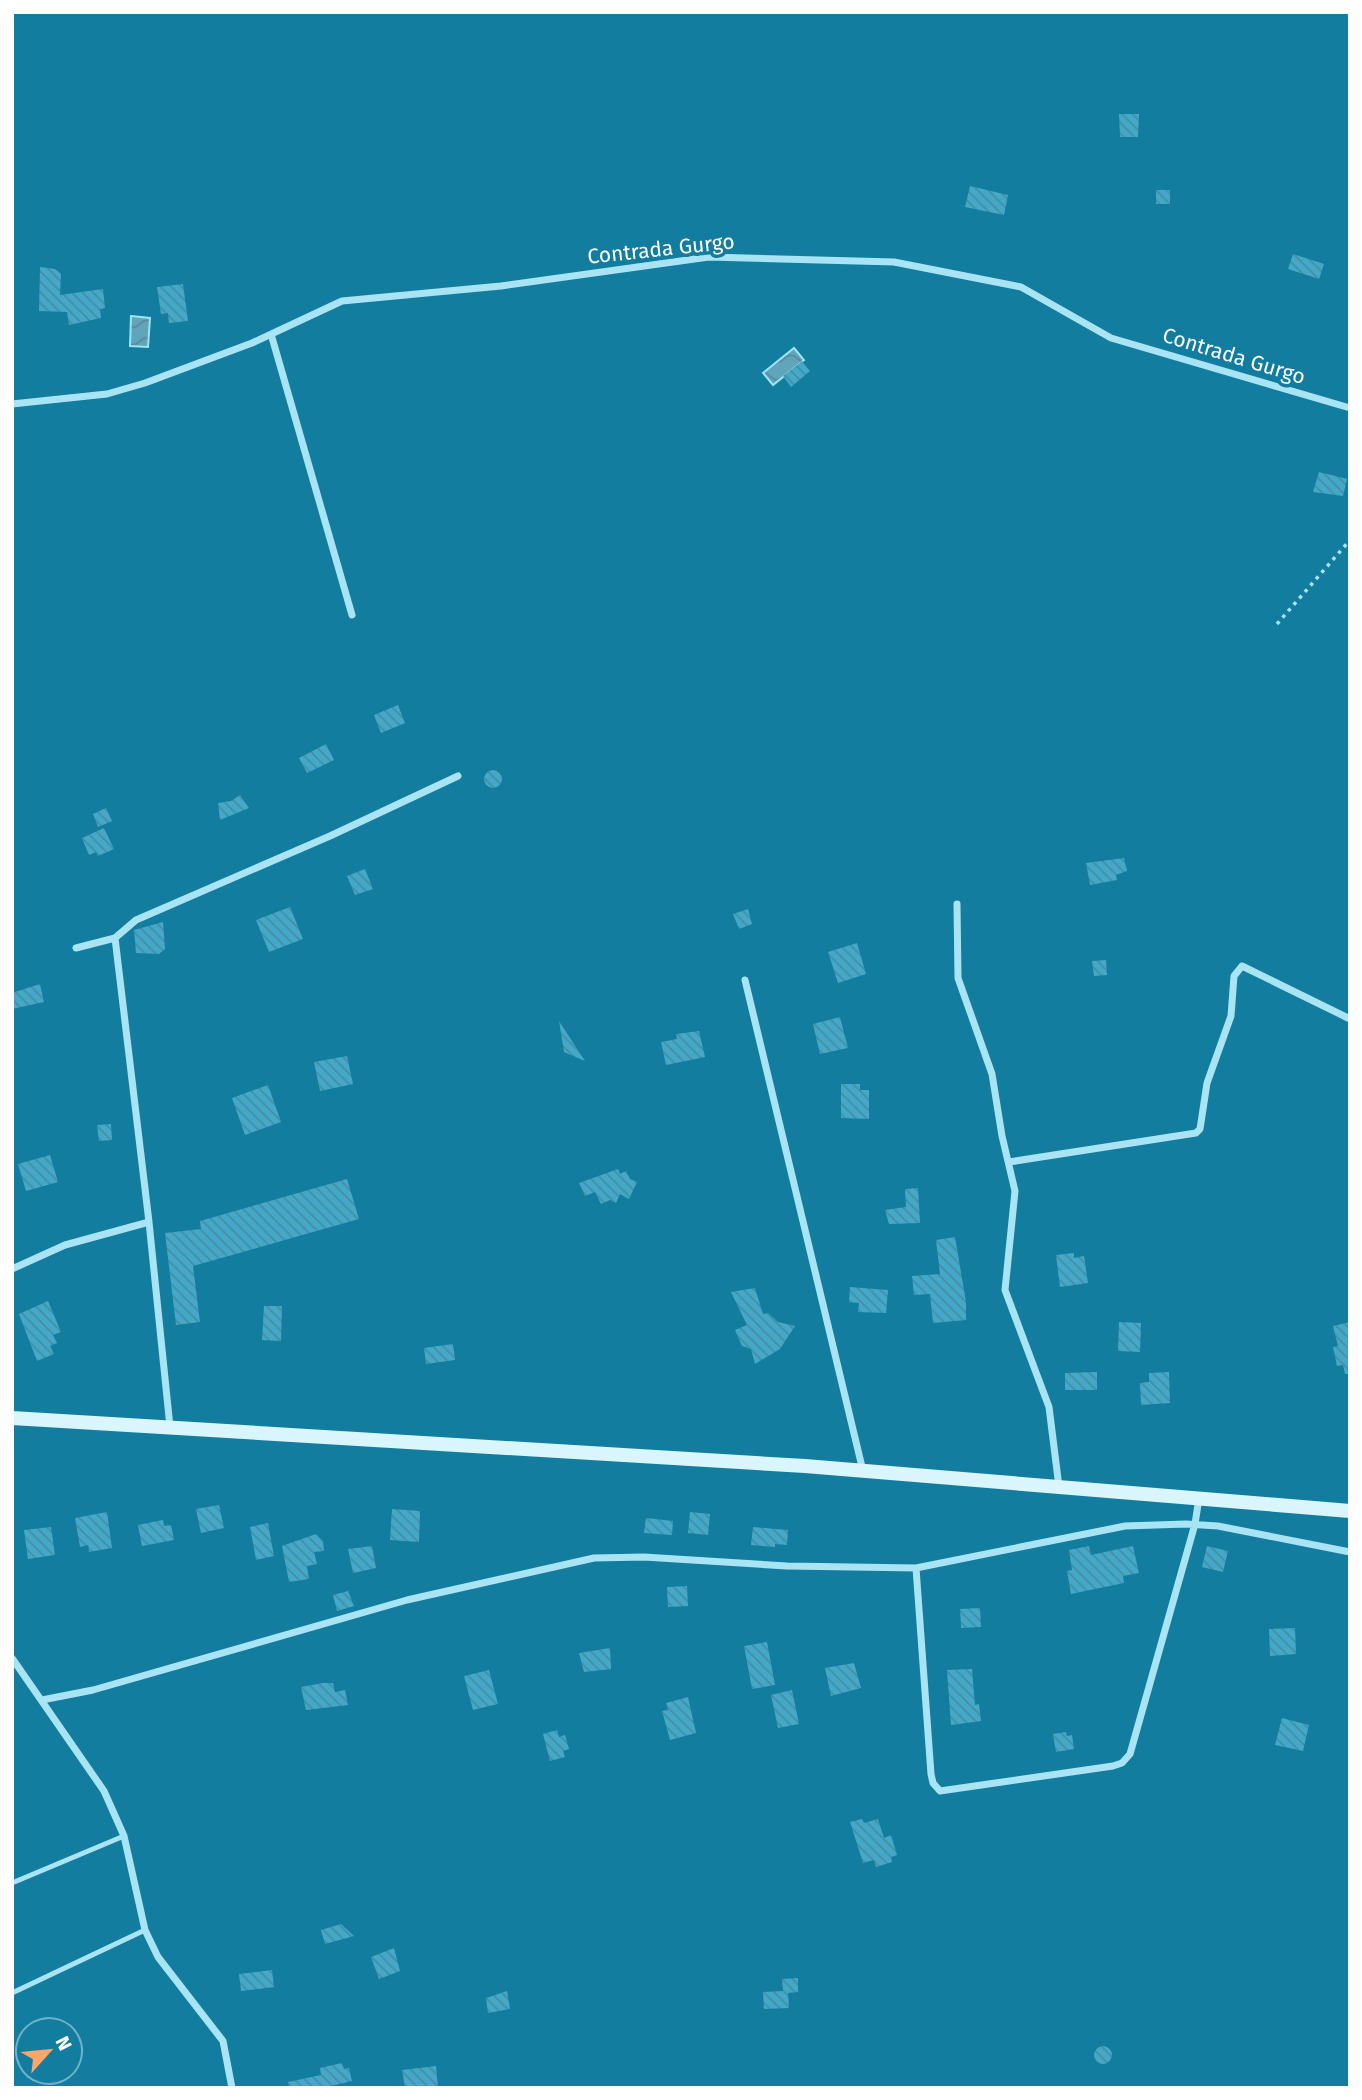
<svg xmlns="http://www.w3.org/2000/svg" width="1362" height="2100" font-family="'Fira Sans',sans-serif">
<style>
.water{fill:url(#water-waves);stroke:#9be4f7;stroke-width:2}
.building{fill:url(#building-back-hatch)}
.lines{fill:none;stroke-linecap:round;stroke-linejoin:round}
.path{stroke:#a9e4f4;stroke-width:3.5;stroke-dasharray:3.5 5;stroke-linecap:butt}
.lane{stroke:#a9e4f4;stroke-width:5}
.street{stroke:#a9e4f4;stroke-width:7}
.secondary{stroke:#d9f5fd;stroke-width:14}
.labels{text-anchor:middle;stroke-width:7;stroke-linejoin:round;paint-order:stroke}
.street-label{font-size:21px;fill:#fff;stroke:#127d9e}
</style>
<defs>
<pattern id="water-waves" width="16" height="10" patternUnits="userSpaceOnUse" patternTransform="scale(1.75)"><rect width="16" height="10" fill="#60a5ba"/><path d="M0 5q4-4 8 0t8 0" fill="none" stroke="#5a8a99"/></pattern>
<pattern id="building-back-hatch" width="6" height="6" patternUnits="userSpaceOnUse" patternTransform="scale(1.75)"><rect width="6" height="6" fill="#44a9c8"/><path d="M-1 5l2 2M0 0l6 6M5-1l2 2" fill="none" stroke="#468da3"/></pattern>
</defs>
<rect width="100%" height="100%" fill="#127d9e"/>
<path class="water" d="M131,316L150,318L148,347L130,346Z
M794,348L804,360L773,385L763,373Z"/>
<path class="building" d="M1119,114H1139L1138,137H1120Z
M970,186L1008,195L1004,215L965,207Z
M1156,190H1170V204H1156Z
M1293,254L1324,264L1319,279L1288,269Z
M40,267L55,269L61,274L60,295L103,289L105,308L100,309L101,318L69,325L67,312L39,311Z
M183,284L188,321L169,323L168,313L161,314L157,287Z
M802,361L810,371L791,387L783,376Z
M1319,472L1347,479L1343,496L1313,492Z
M398,705L405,723L381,733L374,715Z
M326,744L334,760L307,773L299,758Z
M484 779a9 9 0 1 1 18 0a9 9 0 1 1-18 0Z
M240,795L249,808L220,820L218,803L231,801Z
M106,808L112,821L98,827L93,814Z
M104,828L114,849L98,856L96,852L89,855L82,838Z
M1124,858L1127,871L1116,875L1117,880L1090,885L1086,863Z
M365,869L373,889L355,895L347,876Z
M290,907L303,939L269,952L256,920Z
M748,909L752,924L739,929L733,914Z
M163,922L165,949L159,954L136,953L134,930Z
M857,943L866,974L838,983L828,952Z
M1106,960L1107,975L1094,976L1092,961Z
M40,984L44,1002L12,1009V993Z
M840,1017L848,1048L820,1054L813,1024Z
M559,1021L585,1061L564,1052Z
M699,1031L705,1057L666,1065L661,1042L677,1039L676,1034Z
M347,1056L353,1084L320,1091L314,1062Z
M841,1084H860V1090H869V1119L841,1118Z
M268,1085L281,1122L245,1135L232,1098Z
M111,1124L112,1140L99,1141L97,1125Z
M50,1155L58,1182L26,1191L18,1164Z
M618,1169L620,1174L626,1171L630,1179L637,1182L629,1199L620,1194L616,1203L610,1200L601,1204L595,1192L585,1196L579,1183Z
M347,1179L359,1219L193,1266L200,1322L176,1325L165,1233L201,1229L200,1221Z
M918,1188L920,1223L889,1224L885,1210L906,1207L905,1189Z
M955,1237L966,1302V1320L933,1323L930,1294L914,1295L912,1276L940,1274L936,1240Z
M1074,1253V1258L1084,1256L1088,1283L1060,1287L1056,1255Z
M850,1287L888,1290L886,1313L858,1312L859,1303L849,1302Z
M755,1288L763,1314L768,1313L778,1322L795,1326L780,1349L755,1364L751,1349L742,1346L735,1330L747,1325L731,1292Z
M48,1301L61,1332L53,1335L57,1343L50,1346L54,1354L37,1361L19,1314Z
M264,1306H282L281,1341L262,1340Z
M1119,1322L1141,1323L1140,1352L1118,1351Z
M1350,1322V1374H1345L1343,1365L1337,1366L1333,1347L1338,1346L1333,1326Z
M453,1344L455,1360L426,1364L424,1348Z
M1097,1372V1390H1065V1373Z
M1169,1372L1170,1403L1141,1405L1140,1383L1149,1382V1373Z
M219,1505L224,1528L201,1533L196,1509Z
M392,1509L420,1511L419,1542L390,1540Z
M107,1512L112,1548L89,1552L88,1545L80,1547L75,1518Z
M690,1512L710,1514L708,1535L688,1533Z
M646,1518L673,1521L672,1535L644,1533Z
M163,1520L164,1526L171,1525L174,1540L142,1546L138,1525Z
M268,1523L274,1556L256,1560L250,1527Z
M51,1527L55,1555L28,1559L24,1530Z
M753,1527L788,1530L787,1545L775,1544V1547L751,1545Z
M316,1534L323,1541L324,1551L314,1552L317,1564L307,1566L309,1579L289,1582L282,1546Z
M372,1546L376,1568L353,1573L348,1549Z
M1089,1546L1091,1555L1133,1546L1139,1573L1123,1576L1124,1583L1071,1594L1067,1571L1072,1570L1069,1550Z
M1207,1546L1228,1551L1223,1572L1202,1567Z
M687,1586L688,1606L668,1607L667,1587Z
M348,1591L354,1606L337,1611L333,1595Z
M980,1608L981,1627L961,1628L960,1609Z
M1295,1628L1296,1654L1270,1656L1269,1629Z
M767,1642L775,1685L752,1689L744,1646Z
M610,1648L611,1669L584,1672L579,1653Z
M854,1663L861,1688L831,1696L825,1668Z
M972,1669L975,1705L979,1704L981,1721L951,1725L947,1670Z
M489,1670L498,1704L473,1710L464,1676Z
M323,1683H333L335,1692L345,1690L348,1705L306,1710L301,1687Z
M792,1690L799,1724L778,1728L771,1695Z
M688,1697L696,1733L670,1740L662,1711L668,1710L666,1703Z
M1282,1718L1309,1725L1303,1751L1275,1745Z
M557,1730L559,1737L565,1735L569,1749L563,1751L565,1757L550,1761L543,1734Z
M1066,1732L1067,1736L1072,1735L1074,1749L1056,1752L1053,1734Z
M862,1819L864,1823L878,1819L884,1838L891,1835L897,1855L891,1857L892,1862L876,1867L874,1860L863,1863L850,1822Z
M341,1924L354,1936L325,1944L321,1930Z
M394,1948L400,1971L379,1979L371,1957Z
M272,1970L274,1987L241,1991L239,1974Z
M798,1978V1992L788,1993L789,2008L764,2009L763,1992L783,1991L782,1979Z
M507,1991L510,2009L488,2013L486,1998Z
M1094 2055a9 9 0 1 1 18 0a9 9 0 1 1-18 0Z
M342,2063L344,2069L349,2068L352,2081L322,2088H289L288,2082L321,2075L320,2068Z
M436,2066L438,2088H405L402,2070Z"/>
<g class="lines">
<path class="path" d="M1277,624L1350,540"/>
<path class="lane" d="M12,1883L124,1836
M12,1993L145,1930"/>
<path class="street" d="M271,334L352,615
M12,404L107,394L145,383L252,343L342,301L501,286L709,257L894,262L1021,287L1111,338L1350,408
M957,904L958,978L992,1074L1002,1136L1015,1191L1005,1290L1049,1407L1059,1487
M76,948L115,938
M745,980L863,1471
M1009,1162L1196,1133L1200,1129L1207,1083L1231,1016L1234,976L1242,966L1350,1019
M149,1222L115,938L136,920L330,836L458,776
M12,1269L65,1245L149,1222L170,1427
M916,1568L931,1774L933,1783L940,1791L1113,1766L1122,1763L1130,1754L1195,1524L1199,1498
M12,1658L104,1791L124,1836L145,1930L158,1957L223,2041L232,2088
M42,1700L93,1690L407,1600L594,1558L644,1557L787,1566L916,1568L1125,1526L1186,1524L1218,1526L1350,1552"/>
<path class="secondary" d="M12,1418L805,1466L1350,1511"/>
</g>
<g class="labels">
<g class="street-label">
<text transform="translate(661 249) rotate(-6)" y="7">Contrada Gurgo</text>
<text transform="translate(1234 356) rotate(17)" y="7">Contrada Gurgo</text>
</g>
</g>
<rect width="1362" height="2100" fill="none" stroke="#ffffff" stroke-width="28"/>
<g transform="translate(49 2051) rotate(63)"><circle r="33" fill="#127d9e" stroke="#71b1c5" stroke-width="2"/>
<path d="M0-5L12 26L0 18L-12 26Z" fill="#ffa56c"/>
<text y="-10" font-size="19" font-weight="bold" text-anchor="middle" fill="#ffffff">N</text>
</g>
</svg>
